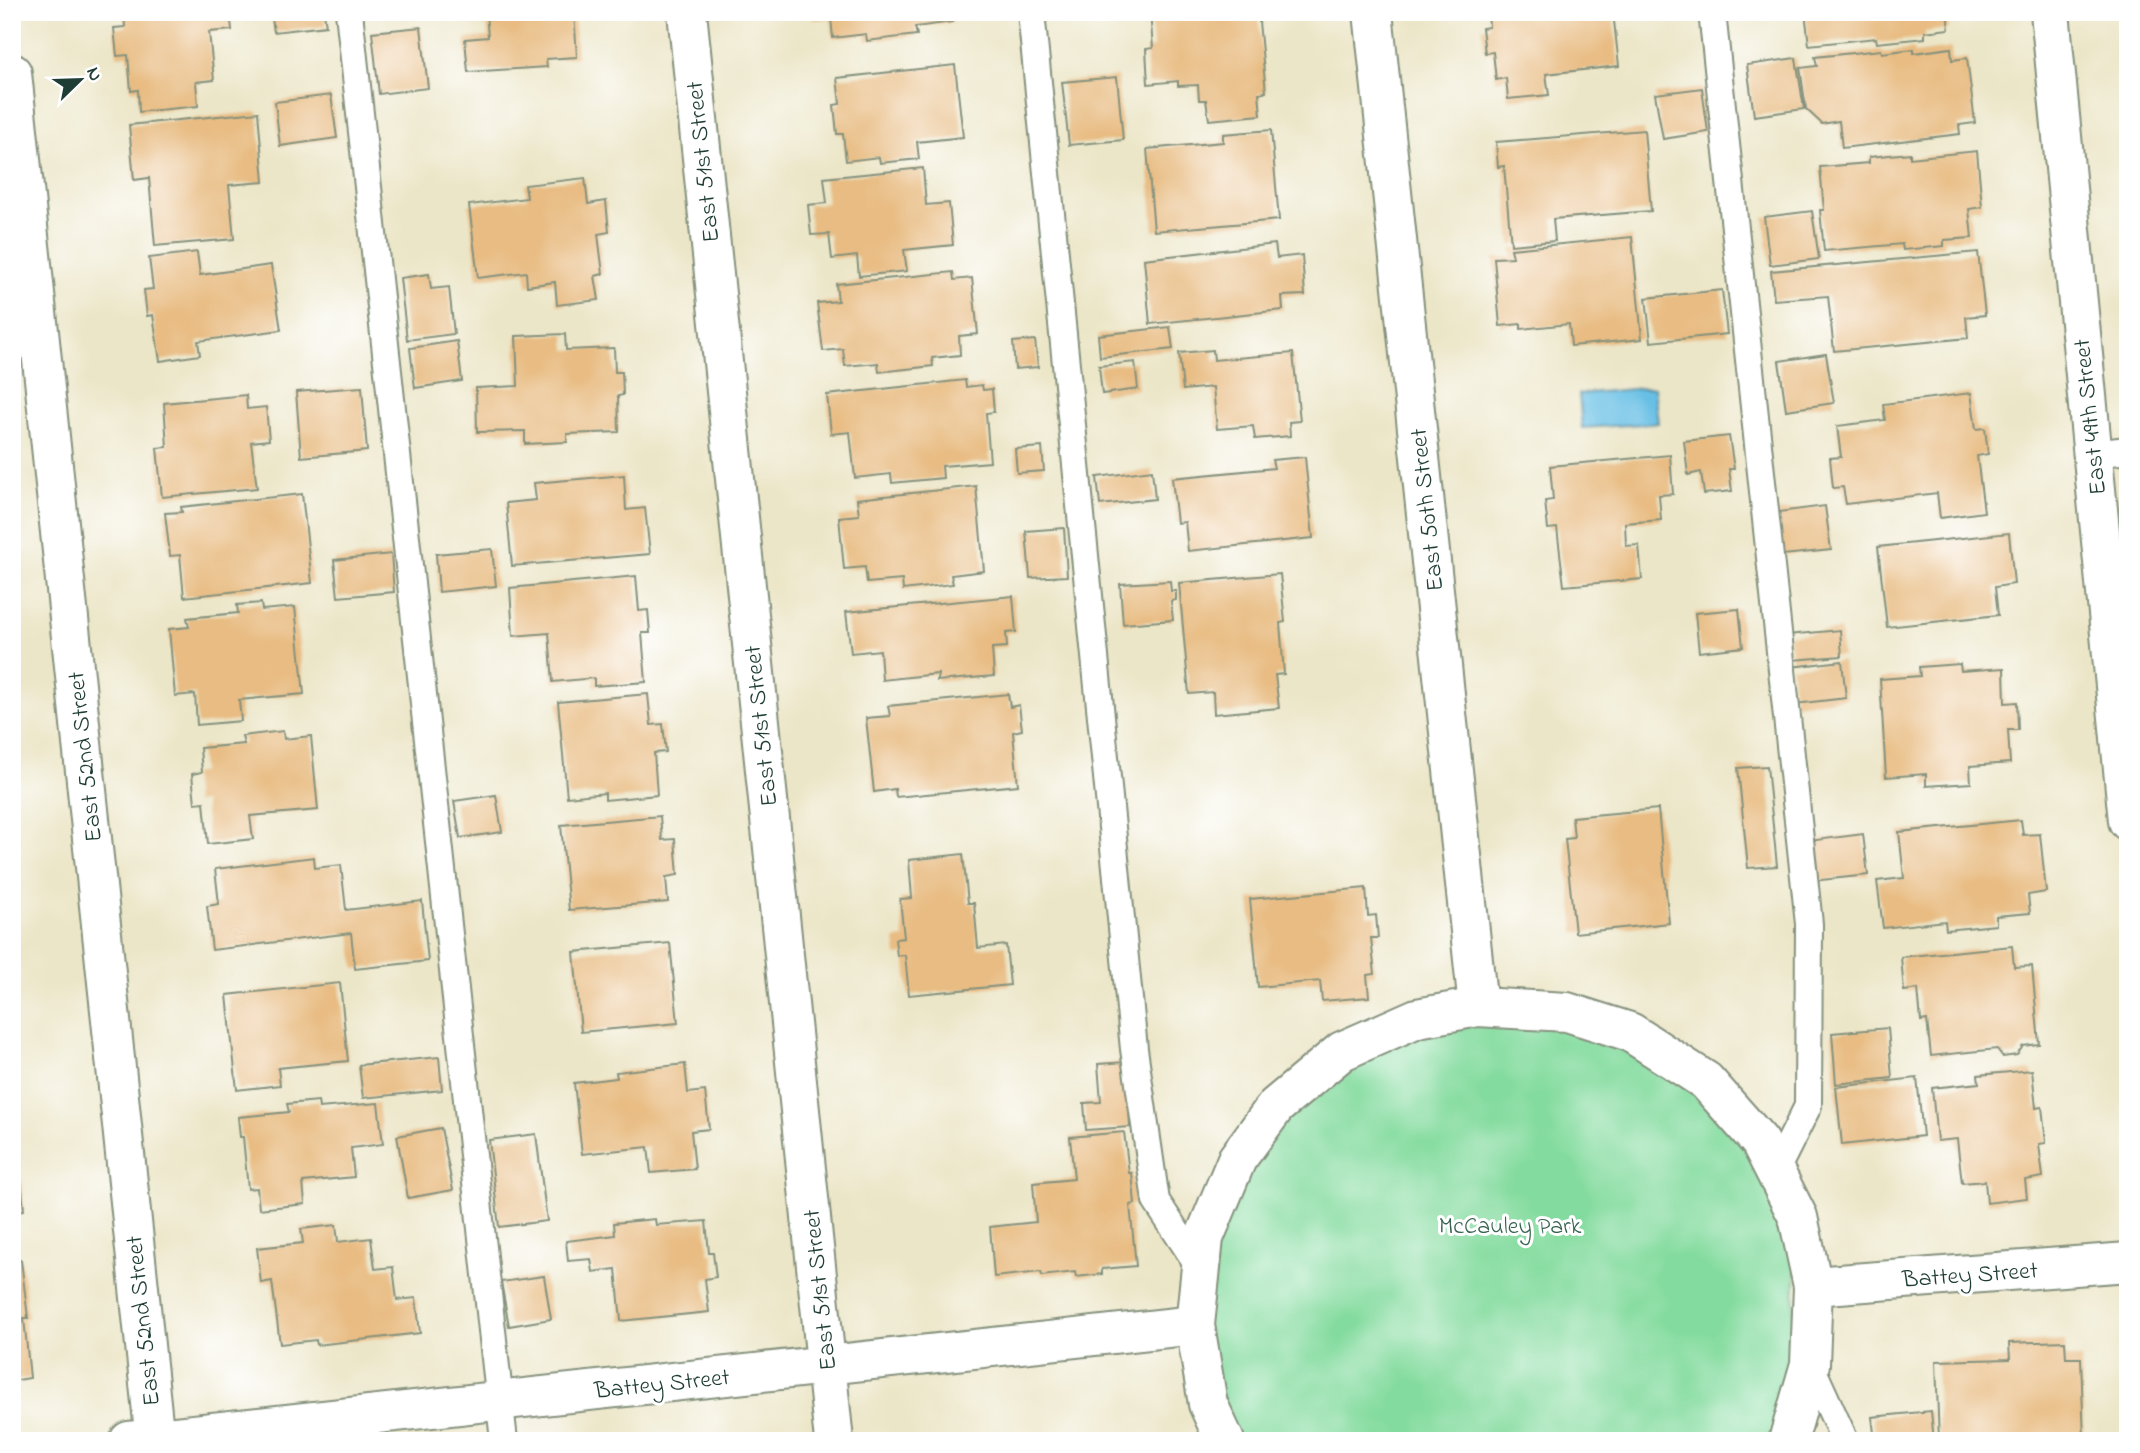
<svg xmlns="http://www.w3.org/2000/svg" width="2140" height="1453" font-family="'Indie Flower',sans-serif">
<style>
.green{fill:#84db9f;stroke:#528c6a;stroke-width:2}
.water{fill:#68bfe5;stroke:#447e8c;stroke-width:2}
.building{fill:#e8bc82}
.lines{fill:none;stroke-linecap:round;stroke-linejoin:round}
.lane-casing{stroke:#86927e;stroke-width:30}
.street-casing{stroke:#86927e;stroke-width:42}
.secondary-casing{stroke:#86927e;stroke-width:42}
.lane{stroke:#fff;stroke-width:26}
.street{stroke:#fff;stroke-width:38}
.secondary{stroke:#fff;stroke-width:38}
.labels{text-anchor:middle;stroke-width:6;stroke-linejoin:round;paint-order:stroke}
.street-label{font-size:24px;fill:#1f3d34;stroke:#fff}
.park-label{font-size:24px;fill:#38644f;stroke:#fff}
</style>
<rect width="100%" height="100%" fill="#fff"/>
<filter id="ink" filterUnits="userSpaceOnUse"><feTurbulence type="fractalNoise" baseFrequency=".0143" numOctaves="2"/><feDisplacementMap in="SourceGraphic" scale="14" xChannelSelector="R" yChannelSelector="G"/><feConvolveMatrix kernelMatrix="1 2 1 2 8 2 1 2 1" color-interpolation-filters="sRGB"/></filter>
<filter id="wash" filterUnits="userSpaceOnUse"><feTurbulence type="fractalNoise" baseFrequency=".00686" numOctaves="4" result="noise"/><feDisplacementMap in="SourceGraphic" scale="28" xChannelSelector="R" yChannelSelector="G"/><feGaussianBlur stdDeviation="1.57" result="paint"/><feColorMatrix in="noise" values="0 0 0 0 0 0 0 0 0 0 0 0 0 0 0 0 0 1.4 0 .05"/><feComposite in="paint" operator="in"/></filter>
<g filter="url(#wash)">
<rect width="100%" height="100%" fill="#ece6c8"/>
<path class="green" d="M1567,1012L1706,1081L1798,1217L1788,1441H1225L1195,1325L1237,1159L1276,1106L1417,1018Z"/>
<path class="water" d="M1654,387L1658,423L1582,428L1579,394Z"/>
<g id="blocks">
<path class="building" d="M124,12H230L232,30L209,32L214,80L196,82L198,106L139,112L138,90L131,91L128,55L117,56L114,28L125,27Z
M271,12H324L326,26L274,32Z
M486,12H574L577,57L546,59L547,67L468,72L465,39L488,37Z
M812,12H952L953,22L915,27L917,35L867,41L866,34L833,38L831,18L813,20Z
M1150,12H1258L1266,92L1259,93L1261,115L1209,120L1206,100H1199L1198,85L1178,86V81L1148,84L1146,49L1153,48Z
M1488,12H1613L1619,66L1546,74L1549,95L1508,99L1506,78L1496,80L1493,52L1485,53L1482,28L1489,27Z
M1805,12H1947L1949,29L1925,32V38L1877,43L1876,38L1809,45Z
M421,27L428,88L379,94L372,32Z
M1951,48L1952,60L1967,58L1975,123L1959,125L1960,134L1842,148L1839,121L1822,124L1806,109L1800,68L1817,66L1815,57L1881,50L1882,53L1914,49V53Z
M1796,58L1804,109L1754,116L1747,65Z
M955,65L963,137L917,142L919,159L880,163L879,157L846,161L843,134H837L834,105L840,104L837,78Z
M1117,77L1123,140L1069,145L1062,82Z
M1702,88L1708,132L1663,139L1655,94Z
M331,95L337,138L280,146L275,102Z
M258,112L264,182L229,185L234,239L155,246L149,178L134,180L129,125Z
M1271,130L1279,220L1154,231L1147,149L1223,142V134Z
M1644,130L1651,211L1553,219L1555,241L1511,245L1504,166L1498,167L1496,142Z
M1977,151L1982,207L1969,209L1972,238L1944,240V246L1903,250L1902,244L1824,251L1820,210H1824L1820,167L1869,163V157L1910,153V158Z
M923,168L926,205L949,203L953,245L904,250L907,271L859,276L857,256L832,259L829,234L811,235L808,205L827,203L824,178Z
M585,178L588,204L606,201L609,232L598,234L603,274L595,276L599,300L557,305L555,282L527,286L526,272L478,278L469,205L527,198L525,185Z
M1812,211L1819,259L1770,265L1764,217Z
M1632,237L1642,339L1571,346L1569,324L1521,329V324L1500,326L1494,258L1513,257L1511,249Z
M1275,244L1277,258L1302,255L1305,295L1282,296L1283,310L1150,324L1144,259Z
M197,252L200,275L271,265L281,330L198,341L200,355L160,361L153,315L147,316L144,290L153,289L149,258Z
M1978,252L1985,315L1966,317L1968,338L1834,351L1828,296L1774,300L1771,271Z
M953,272L954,280L972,278L978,334L959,336L960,355L932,358L933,366L879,372L878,363L845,366L843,349L823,351L817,303L838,301L836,284Z
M429,274L431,289L449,287L454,334L407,340L400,278Z
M1722,290L1727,334L1651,342L1646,298Z
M1170,327L1173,349L1100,357L1098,335Z
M565,334L566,350L614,348L615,372H622L623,395L618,396L619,432L567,434V442L525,444V431L477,432L476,388L518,386L516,336Z
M1035,340L1038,367L1015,369L1013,342Z
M457,341L462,381L415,388L410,348Z
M1213,350L1214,360L1293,353L1300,421L1289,422L1290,436L1255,439L1253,426L1217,429L1213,387L1183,390L1179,353Z
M1826,354L1834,403L1786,410L1779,361Z
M1135,362L1138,389L1102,394L1099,366Z
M965,380L966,387L982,385L983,390L992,389L994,412L986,413L990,462L942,466L943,478L892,483L891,474L855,478L850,432L831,434L827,395Z
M362,387L367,451L301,457L296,392Z
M1971,393L1976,429L1985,428L1988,454L1977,456L1984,512L1940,518L1937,493L1846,504L1843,487L1833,488L1830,458L1841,457L1837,426L1885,420L1883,404Z
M246,395L247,409L266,407L269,440L251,442L257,488L162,497L157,448L167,447L164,403Z
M1729,436L1734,469H1729L1732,491L1704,494L1701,472L1688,475L1684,441Z
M1042,447L1044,471L1017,473L1015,449Z
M1670,455L1673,494L1659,495L1661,520L1625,523L1626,546L1639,545L1642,579L1564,586L1557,528L1548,529L1545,501L1553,500L1550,466Z
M1305,457L1313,538L1188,551L1185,522L1177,523L1172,478L1274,468L1272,460Z
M1152,470L1155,499L1100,505L1097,477Z
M624,475L626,510L645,508L650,554L512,566L506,503L536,500L534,483Z
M976,486L984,571L951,575L953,584L903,590L902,580L867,583L865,567L844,569L839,517L859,515L857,499Z
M302,494L312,583L184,597L180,555L170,556L165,513L182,512L181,507Z
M1825,506L1831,550L1783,555L1778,512Z
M1064,528L1067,576L1030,578L1026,531Z
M2009,533L2014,584L1995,587L1998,615L1887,627L1878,547Z
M492,549L496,586L439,592L436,554Z
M391,554L394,592L338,597L334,560Z
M1280,574L1285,622L1280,623L1284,674L1275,675L1279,708L1214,714L1213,692L1189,694L1179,583Z
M636,576L639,611L648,610L650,633H642L646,682L594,686V678L553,682L549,633L513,636L510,588Z
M1170,581L1171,591H1176V600L1171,601L1173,620L1123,624L1120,584Z
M1013,596L1016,632L1006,633L1007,647L992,648L994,676L937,681L938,674L882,680L880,650L851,653L846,612Z
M261,603L262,610L295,607L304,694L239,700L241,721L197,725L195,694L175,696L169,629L189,627L187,618L238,613L237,605Z
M1739,609L1743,647L1699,652L1695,613Z
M1840,630L1842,656L1792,660L1788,635Z
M1842,661L1846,698L1795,704L1791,667Z
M1960,664L1961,671L2004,668L2005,703L2017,702L2018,730H2008L2010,763L1970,766L1971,783L1926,786V774L1886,777L1880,679L1920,676L1919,667Z
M648,694L651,725L663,724L666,752L654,753L657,795L605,800V793L567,797L558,702Z
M1008,694L1010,707L1019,705L1022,730L1013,732L1018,785L896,797L895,789L874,792L866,718L890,716L888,706Z
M283,731L284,739L311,736L318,810L250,816L253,839L208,844L204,802L195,803L192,774L202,772L200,748L244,744L242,736Z
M1767,766L1777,866L1748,868L1738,768Z
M496,795L502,832L460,838L454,801Z
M1658,809L1669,923L1575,933L1565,839L1574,838L1572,817Z
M660,816L662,840L675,839L678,875L666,877L668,902L569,910L561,825Z
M2021,820L2023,835L2040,834L2046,892L2028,895L2030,913L1996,916V925L1946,930L1945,921L1883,928L1877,881L1904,878L1899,832Z
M1863,834L1868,875L1812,881L1808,841Z
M963,854L968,903H974L978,948L1006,945L1010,985L909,995L905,955L897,956L895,939L904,938L900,899L912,898L909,860Z
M314,857L315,868L341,865L346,910L422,901L428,961L355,969L351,933L212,950L207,906L219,904L215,869Z
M1366,888L1368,916L1376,915L1378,938H1371L1375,974L1367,975L1369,997L1322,1001L1320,981L1258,987L1250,899Z
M670,943L678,1023L581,1032L574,952Z
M2012,946L2014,967L2032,966L2039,1044L2023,1046L2017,1055L2003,1057L1997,1049L1931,1056L1927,1020L1921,1021L1918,989L1904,991L1901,957Z
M340,983L348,1061L278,1068L280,1085L237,1090L227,995Z
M1888,1028L1892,1078L1836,1084L1832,1033Z
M439,1057L442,1090L363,1098L359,1065Z
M1126,1062L1130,1127L1086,1130L1084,1103L1101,1102L1098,1064Z
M685,1064L688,1093L705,1091L709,1129L691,1131L695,1169L651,1173L648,1147L582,1154L574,1083L617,1078L616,1072Z
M2032,1070L2036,1108L2042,1107L2046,1143L2039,1144L2043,1177L2025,1180L2027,1198L1987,1203L1985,1181L1962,1183L1957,1139L1937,1141L1932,1088L1979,1083L1978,1075Z
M1917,1078L1923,1136L1842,1145L1836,1087Z
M318,1101L319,1108L378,1103L383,1144L351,1148L354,1177L303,1182L305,1204L259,1209L257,1188L248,1189L243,1137H240L238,1117L289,1112L287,1104Z
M441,1128L453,1190L408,1198L397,1136Z
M1124,1132L1129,1173H1132L1135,1204L1130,1205L1136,1266L1102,1269V1274L1076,1277L1075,1272L1042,1276L1041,1272L994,1277L990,1227L1036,1222L1033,1183L1074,1179L1070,1137Z
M536,1134L547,1221L499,1227L489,1140Z
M18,1149L24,1210L12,1212V1150Z
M655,1219L656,1225L706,1221L709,1253H713L716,1277L705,1279L709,1312L621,1321L616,1269L593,1272L591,1259L568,1261L566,1241L615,1235L614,1223Z
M336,1225L338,1242L371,1238L375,1269L393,1267L397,1300L416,1298L420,1333L317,1345L316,1340L280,1344L272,1281L261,1283L257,1248L303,1243L301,1229Z
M21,1260L28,1318H24L30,1378L12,1381V1261Z
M544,1276L551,1319L509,1326L501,1282Z
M2065,1341L2066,1358H2081L2084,1441H1939L1936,1361L2010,1359L2009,1343Z
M1931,1411L1934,1441H1875L1872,1417Z"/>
</g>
</g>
<g filter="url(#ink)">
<use href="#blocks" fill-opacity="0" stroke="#86927e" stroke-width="2"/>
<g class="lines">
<defs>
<path id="lane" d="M349,12L504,1441
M1031,12L1134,1049L1156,1201L1201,1269
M1712,12L1809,924L1808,1106L1775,1172
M2092,454L2128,450
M1810,1364L1845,1441"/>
<path id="street" d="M687,12L834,1441
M1373,12L1478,1007
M2050,12L2128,821
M1813,1286L2128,1262
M129,1441L1195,1325
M1225,1441L1208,1404L1195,1325L1204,1238L1237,1159L1276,1106L1342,1051L1417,1018L1478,1007L1567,1012L1630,1032L1706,1081L1760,1142L1798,1217L1813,1286L1810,1364L1788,1441"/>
<path id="secondary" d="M12,73L155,1441"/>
</defs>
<use href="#lane" class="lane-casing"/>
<use href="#street" class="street-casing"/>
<use href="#secondary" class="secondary-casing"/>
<use href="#lane" class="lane"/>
<use href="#street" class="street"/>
<use href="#secondary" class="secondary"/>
</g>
</g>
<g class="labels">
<g class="street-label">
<text transform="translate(702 162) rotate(-96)" y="8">East 51st Street</text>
<text transform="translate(2089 417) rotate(-96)" y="8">East 49th Street</text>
<text transform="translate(1426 510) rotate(-96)" y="8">East 50th Street</text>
<text transform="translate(760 726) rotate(-96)" y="8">East 51st Street</text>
<text transform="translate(84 757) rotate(-96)" y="8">East 52nd Street</text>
<text transform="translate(1970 1274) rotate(-4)" y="8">Battey Street</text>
<text transform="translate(819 1290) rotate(-96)" y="8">East 51st Street</text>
<text transform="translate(142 1321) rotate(-96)" y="8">East 52nd Street</text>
<text transform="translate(662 1383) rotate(-6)" y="8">Battey Street</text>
</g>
<g class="park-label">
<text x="1510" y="1233">McCauley Park</text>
</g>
</g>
<rect width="2140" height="1453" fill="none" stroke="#fff" stroke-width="42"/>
<g transform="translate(80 80) rotate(67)" stroke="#ffffff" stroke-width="5" paint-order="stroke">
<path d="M0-5L12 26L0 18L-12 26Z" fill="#1f3d34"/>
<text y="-10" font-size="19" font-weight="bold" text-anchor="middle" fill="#1f3d34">N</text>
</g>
</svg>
